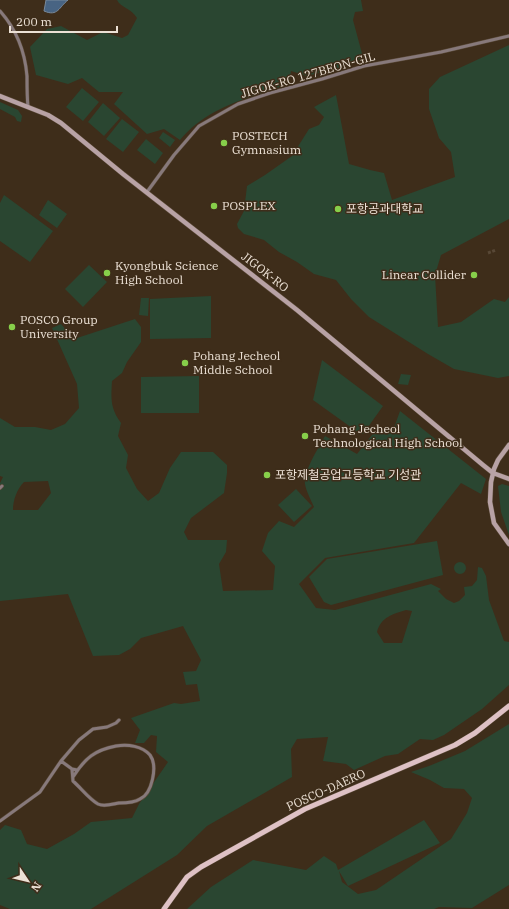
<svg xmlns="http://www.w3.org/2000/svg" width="509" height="909" font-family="'IBM Plex Serif','Noto Sans KR',serif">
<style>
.green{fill:#2a4631;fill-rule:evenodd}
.water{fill:#486483;stroke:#798a9c}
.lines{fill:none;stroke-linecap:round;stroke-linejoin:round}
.street-tunnel{stroke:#584836;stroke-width:3;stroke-dasharray:3 1.5;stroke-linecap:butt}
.street-casing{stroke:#5a4a38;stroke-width:4}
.secondary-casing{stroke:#5a4a38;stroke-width:5.5}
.primary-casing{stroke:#5a4a38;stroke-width:6}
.street{stroke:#87797b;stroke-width:3}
.secondary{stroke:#b8a2a5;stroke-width:4.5}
.primary{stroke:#dec1c5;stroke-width:5}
.poi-dot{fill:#87cf4a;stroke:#3e2d1a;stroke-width:1.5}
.labels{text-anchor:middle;stroke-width:3;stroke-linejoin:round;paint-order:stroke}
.street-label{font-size:12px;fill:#ece1d5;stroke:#3e2d1a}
.poi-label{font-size:12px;fill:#ece1d5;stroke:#3e2d1a;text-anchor:start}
</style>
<rect width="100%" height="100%" fill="#3e2d1a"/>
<path class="green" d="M117,0H361L363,11L355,12L353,20L364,61L307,76L291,71L289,84C250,97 207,107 180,140L164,129L147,134L114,104L123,92H99L82,78L68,84L36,75L30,47L47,29L61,26L87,40L103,32L122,38L128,35L137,18C131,8 121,8 117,0Z
M509,45V219L441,255L435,275L438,327L461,322L494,299L505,302L509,297V376L498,378L454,369L428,354L369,317L351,299L336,280L314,274L297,262L279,252L264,240L244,234L238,228L237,224L244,211L247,186L265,175L292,156L309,129L319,125L324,117L314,107L336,95L349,164L370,170L384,173L392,200L455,177L451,152L439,138L429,109V89L440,77Z
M82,88L99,102L83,121L66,107Z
M0,102L18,110L22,116L21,122L17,121L15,117L0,109Z
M103,103L120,118L104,136L88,122Z
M122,119L139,132L123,152L106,139Z
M163,132L175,140L170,147L159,138Z
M146,139L163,153L155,164L137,150Z
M4,195L53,231L30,262L0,241V203Z
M48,200L67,214L57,228L39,215Z
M89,265L107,282L83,307L65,289Z
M211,296V338L150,339V299Z
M141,298H149L148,316L139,315Z
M135,319L141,327V342L127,362L122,373L112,381C111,398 110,408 121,423L118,436L128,455L126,468L137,489L148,501L159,493L170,468L181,452H213L227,465V473L224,493L191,518L184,532L188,540H227L226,552L219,564L223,591L273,590L275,566L262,551L268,533L279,521L294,527L314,507C311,500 306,491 305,484C303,472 319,447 325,436L357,454L375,431L387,435L395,425L400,411L486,479L481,494L461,483L414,543L325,558L299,584L316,608L335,610L431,584L441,589L438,591L446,599L454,603L459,601L465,595L464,587L472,586L477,580L478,567L482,568L486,576L489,600L504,641L509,642V685L482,709L444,735L433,740L420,739L398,754L385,756L354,770L346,764L323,761L328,737L297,739L291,749L292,777L207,826L177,855L91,909H10L0,905V830L5,825L21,830L27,844L47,849L74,834L91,822L132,818L139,804L168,762L156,752L157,736L151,735L144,743H135L140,730L131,718L174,703L181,704L200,701L197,684L186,685L183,672L196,671L201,660L183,626L141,638L130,649L119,655L93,656L68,594L0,601V483L3,477L0,476V418L15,427H35L51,430L65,424L79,408L77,384L52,328L61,324L74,339ZM48,481L51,493L38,510H13C13,500 17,489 24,482ZM406,610L412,611L402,643H384L377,632C381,617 393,614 406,610Z
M322,360L383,406L363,434L359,433L313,400Z
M401,374L411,375L408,385L398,384Z
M199,376V413H141V377Z
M502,484L509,486V535L501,512L498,486Z
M296,489L312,506L294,522L278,505Z
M437,541L443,575L331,605L324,602L309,577L327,559Z
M454 568a6 6 0 1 1 12 0a6 6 0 1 1-12 0Z
M509,724V885L472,908L439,907L434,909H187L211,887L253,860L306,870L324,856L336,864L338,870L424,820L440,843L348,886L339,871L342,882L358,894L376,890L451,839L467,813L472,798L464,789L444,788L430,780L411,772L429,766L465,751Z"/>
<path class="water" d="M46,0H68C59,7 58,17 44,11Z"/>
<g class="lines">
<path class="street-tunnel" d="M488,253L496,250"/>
<defs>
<path id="street" d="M0,11C16,29 25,52 27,76C27,87 27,97 28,107
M147,192L174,155L199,126L238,104L270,93L322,79L364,66L441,52L509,36
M0,488L2,486
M61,761L72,769L77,770
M72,769L73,781C81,788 89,799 98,804C104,807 113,804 119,803C126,803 134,803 140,799C152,794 158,766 150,755C142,746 128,744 116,746C95,750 85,758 73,777
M0,821L40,792L61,761L79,740L93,729L107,727L116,723L119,720"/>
<path id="secondary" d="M0,96L48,115L61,123L123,174L297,310L483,465L493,473L509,479
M509,445L498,460L494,469L491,482L490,502L494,523L509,544"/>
<path id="primary" d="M164,909L187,877L201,867L305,809L455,745L475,733L509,706"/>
</defs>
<use href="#street" class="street-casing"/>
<use href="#secondary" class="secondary-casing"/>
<use href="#primary" class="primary-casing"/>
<use href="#street" class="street"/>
<use href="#secondary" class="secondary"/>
<use href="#primary" class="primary"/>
</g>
<g class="poi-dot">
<circle cx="224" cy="143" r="4"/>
<circle cx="214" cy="206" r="4"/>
<circle cx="338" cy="209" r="4"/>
<circle cx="107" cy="273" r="4"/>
<circle cx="474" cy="275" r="4"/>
<circle cx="12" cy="327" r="4"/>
<circle cx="185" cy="363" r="4"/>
<circle cx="305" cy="436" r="4"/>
<circle cx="267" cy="475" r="4"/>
</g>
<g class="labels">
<g class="street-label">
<text transform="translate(308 75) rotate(-16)" y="4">JIGOK-RO 127BEON-GIL</text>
<text transform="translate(265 272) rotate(38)" y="4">JIGOK-RO</text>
<text transform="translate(326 790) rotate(-24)" y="4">POSCO-DAERO</text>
</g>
<g class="poi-label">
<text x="232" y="140">POSTECH<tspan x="232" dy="14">Gymnasium</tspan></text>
<text x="222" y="210">POSPLEX</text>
<text x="346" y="213">포항공과대학교</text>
<text x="115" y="270">Kyongbuk Science<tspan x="115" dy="14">High School</tspan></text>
<text x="466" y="279" text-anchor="end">Linear Collider</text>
<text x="20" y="324">POSCO Group<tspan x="20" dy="14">University</tspan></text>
<text x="193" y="360">Pohang Jecheol<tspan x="193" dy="14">Middle School</tspan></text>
<text x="313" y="433">Pohang Jecheol<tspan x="313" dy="14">Technological High School</tspan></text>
<text x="275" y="479">포항제철공업고등학교 기성관</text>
</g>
</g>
<g transform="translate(28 881) rotate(125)" stroke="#3e2d1a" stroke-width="3" paint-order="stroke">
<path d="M0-3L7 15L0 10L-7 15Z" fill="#ece1d5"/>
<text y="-6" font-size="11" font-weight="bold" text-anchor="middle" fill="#ece1d5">N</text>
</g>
<path d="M10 26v6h107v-6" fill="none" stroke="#ece1d5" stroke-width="2"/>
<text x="16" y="26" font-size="12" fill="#ece1d5" stroke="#3e2d1a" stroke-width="3" paint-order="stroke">200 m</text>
</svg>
